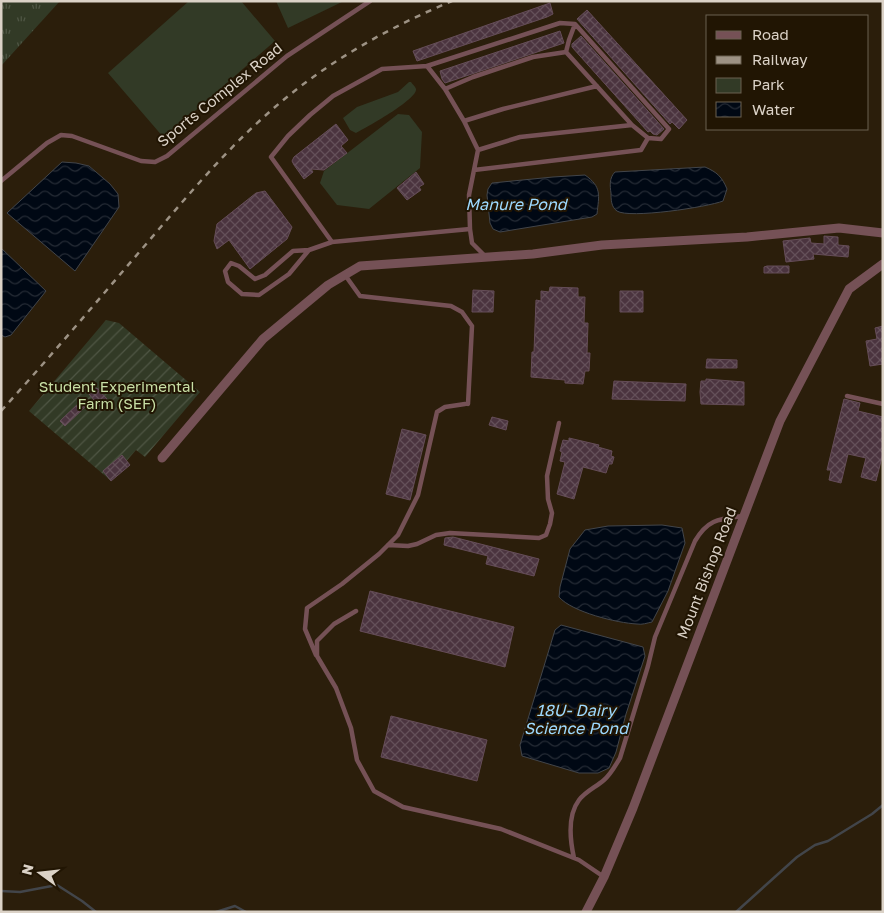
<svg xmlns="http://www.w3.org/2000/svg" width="884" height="913" font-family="'Golos Text',sans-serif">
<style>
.grass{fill:url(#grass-tufts)}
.park{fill:#323a26}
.garden{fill:url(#garden-furrows)}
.water{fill:url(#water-waves);stroke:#42454a}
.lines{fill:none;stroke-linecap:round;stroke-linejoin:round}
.stream{stroke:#42454a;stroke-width:2.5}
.building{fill:url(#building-cross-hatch);stroke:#654d58}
.lane{stroke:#755156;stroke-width:4.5}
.street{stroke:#755156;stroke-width:9}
.rail{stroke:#9d9284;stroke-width:2.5;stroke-dasharray:6 6;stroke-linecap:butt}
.labels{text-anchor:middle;stroke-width:4;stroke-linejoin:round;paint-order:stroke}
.street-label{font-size:15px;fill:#dbd2c7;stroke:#211503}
.park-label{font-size:15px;fill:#c8dfa5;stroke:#211503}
.water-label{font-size:16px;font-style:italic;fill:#9dd9fe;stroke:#211503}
</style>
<defs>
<pattern id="grass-tufts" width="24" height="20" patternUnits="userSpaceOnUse" patternTransform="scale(1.25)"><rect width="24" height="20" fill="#323a26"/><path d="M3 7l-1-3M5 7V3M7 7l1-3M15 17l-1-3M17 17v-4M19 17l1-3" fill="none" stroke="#4f5644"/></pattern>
<pattern id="garden-furrows" width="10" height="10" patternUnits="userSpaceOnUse" patternTransform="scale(1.25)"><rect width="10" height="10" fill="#323a26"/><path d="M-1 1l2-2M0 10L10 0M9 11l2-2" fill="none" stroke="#4f5644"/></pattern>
<pattern id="water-waves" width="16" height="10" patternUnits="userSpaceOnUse" patternTransform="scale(1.25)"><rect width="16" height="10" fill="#000814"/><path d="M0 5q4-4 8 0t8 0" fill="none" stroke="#252b35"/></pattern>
<pattern id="building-cross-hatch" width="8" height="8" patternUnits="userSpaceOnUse" patternTransform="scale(1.25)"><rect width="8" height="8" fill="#4b343f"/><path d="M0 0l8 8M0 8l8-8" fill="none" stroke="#645059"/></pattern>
</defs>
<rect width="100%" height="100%" fill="#2b1e0b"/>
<path class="grass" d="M1,1H60L1,66Z"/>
<path class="park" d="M189,1H241L275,41L164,138L108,73Z
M276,1H344L288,28Z
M409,82H411C413,85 415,86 416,89C418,99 366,128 356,133L350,130L343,118L357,107L398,92Z
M398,114L409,115L422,132L420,168L369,209L337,205L320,183L324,171Z"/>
<path class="garden" d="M106,320L119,323L200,392L145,457L136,450L110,480L29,411Z"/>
<path class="water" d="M62,162L76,163L89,166L110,184L118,194L119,207L75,271L7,213Z
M705,167C717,172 722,177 727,189L723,201C708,207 629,219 617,211C611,207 611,199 611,193C610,186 609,178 615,172Z
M585,175C602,187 599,195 597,214L592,217L500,232L493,229L490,223L487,195L488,189L492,183L553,177Z
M1,248L46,291L11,335L5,337L1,335Z
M662,525L682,528L685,543L668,591L652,622C647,623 642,625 637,624C617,623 572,612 559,597L560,587L570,549L585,530L608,526Z
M561,625L643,647L645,656L626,714L616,752L609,768L598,773H579L522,756L520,745L555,630Z"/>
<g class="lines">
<path class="stream" d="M1,891L20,892L57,885L82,901L96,912
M216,912L235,906L246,912
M736,912L797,857L815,845L828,841L872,814L883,805"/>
</g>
<path class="building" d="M550,3L553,14L547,17L417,61L413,51Z
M587,10L687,120L679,129L672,122L670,124L577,19Z
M560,31L564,43L445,83L442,79L440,71Z
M581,36L664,129L657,135L653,134L650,131L648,132L572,47V44Z
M336,124L348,140L341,146L347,153L324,170L311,169L313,172L304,179L294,165L292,161L294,157Z
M416,172L424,184L419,187L421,190L407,200L397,188Z
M265,191L292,227L287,239L250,269L229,240L217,249L214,241L215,235L217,224L256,193Z
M824,236L838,237V245L849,246L848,257L813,254L814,259L786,262L783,241L810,238L811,243L824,244Z
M767,266H789V273H764V267Z
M550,287L578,288V297H585L584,323H588L587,353H590L589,371H585L583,384L565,383V380L531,377L532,352H534L536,300L541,301V291L549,292Z
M473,290L494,291L493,312H472Z
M620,291H643V312H620Z
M883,326V364L870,366L866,341L877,339L875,328Z
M707,359L737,360V368H706Z
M706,379L744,382V405L701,404L700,392L701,381H706Z
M614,381L686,384L685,401L612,399Z
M97,388L107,399L99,406L89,394Z
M844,399L860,403L858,411L883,417V453L876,481L861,477L866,458L848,454L841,483L829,480L831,470H827Z
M80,402L85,407L65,426L60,421Z
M492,417L508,421L506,430L489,425Z
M402,429L426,435L410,500L386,494Z
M569,438L599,445L598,447L612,451L611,456L614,457L612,464H609L606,473L583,467L574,499L557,494L565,462L560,461L562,452L560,451L563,440L569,441Z
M122,455L130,465L111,481L103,471Z
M453,537L539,559L534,576L486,564L488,556L444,545L445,538Z
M370,591L514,627L505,667L360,631Z
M391,716L487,740L477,781L381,757Z"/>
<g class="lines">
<path class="lane" d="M566,52L569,40L575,24
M427,66L382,69L333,96L310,115L288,136L271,157L332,242L470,229
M445,89L473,77L533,57L566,52L632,125
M464,121L503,109L597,86
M478,150L520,137L632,125L648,138L661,139L669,129L575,24L560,23L427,66L445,89L464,121L478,150L469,195L470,229L472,243L485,256
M474,170L641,150L648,138
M1,181L47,143L61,135L72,136L141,161L155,162L167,156L287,56L370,1
M309,250L293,251L265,275L255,279L239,266L231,263L225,271L228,282L242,294L259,295L289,274L309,250L332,242
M345,275L360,296L451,306L462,312L472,326L468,404
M847,396L883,404
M388,545L408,546L417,544L436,535L450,533L539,538L546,535L550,524L552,513L548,499L547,476L559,423
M356,611L334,624L317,641V656L336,688L351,728L357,760L374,791L403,807L501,829L579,860L604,877
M316,655L305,629L307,608L342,584L379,554L398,535L418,495L437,412L445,407L465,404
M574,858C570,840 567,816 579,800C586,791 596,787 604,780C611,774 615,766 620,758L648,666L655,637L695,541C708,519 719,519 743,516"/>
<path class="street" d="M162,458L263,339L328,285L360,266L533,254L602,245L747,237L839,228L883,233
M586,912L604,877L633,808L780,421L849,289L883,264"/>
<path class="rail" d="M1,411C51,356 99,299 147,243C185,199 222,154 266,115C320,66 385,29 452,1"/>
</g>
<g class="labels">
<g class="street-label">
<text transform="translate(220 95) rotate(-39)" y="5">Sports Complex Road</text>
<text transform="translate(707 573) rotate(-69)" y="5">Mount Bishop Road</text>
</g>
<g class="park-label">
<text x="117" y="392">Student Experimental<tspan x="117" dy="17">Farm (SEF)</tspan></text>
</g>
<g class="water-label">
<text x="516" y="210">Manure Pond</text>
<text x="576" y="716">18U- Dairy<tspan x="576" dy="18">Science Pond</tspan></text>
</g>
</g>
<rect width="884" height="913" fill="none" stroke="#dbd2c7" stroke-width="5"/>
<rect x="706" y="15" width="162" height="115" fill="#211503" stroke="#6b6151"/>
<rect x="716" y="31" width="25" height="8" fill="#755156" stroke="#6b6151"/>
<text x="752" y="40" font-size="15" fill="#dbd2c7">Road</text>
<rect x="716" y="56" width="25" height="8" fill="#9d9284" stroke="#6b6151"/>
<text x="752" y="65" font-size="15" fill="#dbd2c7">Railway</text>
<rect x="716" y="78" width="25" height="15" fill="#323a26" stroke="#6b6151"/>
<text x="752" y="90" font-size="15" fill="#dbd2c7">Park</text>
<rect x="716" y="102" width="25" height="15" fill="url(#water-waves)" stroke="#6b6151"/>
<text x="752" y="115" font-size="15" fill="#dbd2c7">Water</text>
<g transform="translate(40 873) rotate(285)" stroke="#211503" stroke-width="4" paint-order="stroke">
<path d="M0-4L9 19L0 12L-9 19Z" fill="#dbd2c7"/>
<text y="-8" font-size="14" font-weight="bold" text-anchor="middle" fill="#dbd2c7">N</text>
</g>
</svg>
